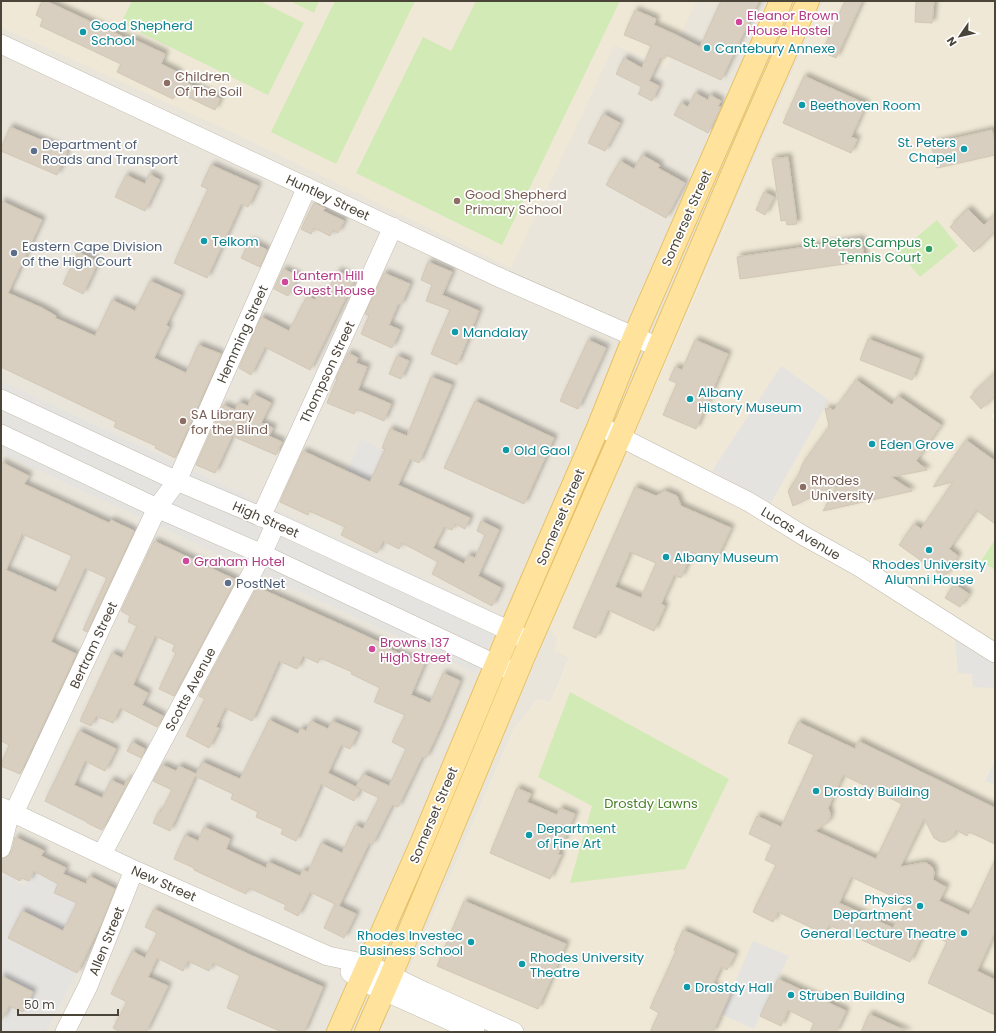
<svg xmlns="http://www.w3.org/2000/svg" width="996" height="1033" font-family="Poppins,sans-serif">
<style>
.residential{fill:#eae5da}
.education{fill:#efe8d6}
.green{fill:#d2eab5}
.parking{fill:#e5e3e0}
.building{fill:#d8cfc1;stroke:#d3c7b4;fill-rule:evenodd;filter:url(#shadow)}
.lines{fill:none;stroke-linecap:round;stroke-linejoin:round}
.minor-casing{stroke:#c2bbae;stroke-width:20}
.major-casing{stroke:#e6c16a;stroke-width:24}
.minor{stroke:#fff;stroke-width:19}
.major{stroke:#ffe39c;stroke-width:22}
.hotel-dot{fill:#d1479c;stroke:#fff;stroke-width:1.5}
.culture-dot{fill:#0f9aa8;stroke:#fff;stroke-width:1.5}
.education-dot{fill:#8d6e63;stroke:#fff;stroke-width:1.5}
.service-dot{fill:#5c6f8a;stroke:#fff;stroke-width:1.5}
.leisure-dot{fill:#2e9e5b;stroke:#fff;stroke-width:1.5}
.labels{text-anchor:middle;stroke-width:3.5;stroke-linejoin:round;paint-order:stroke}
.hotel-label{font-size:13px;fill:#b23c85;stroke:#fff;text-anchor:start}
.culture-label{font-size:13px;fill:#0d838f;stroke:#fff;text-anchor:start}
.education-label{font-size:13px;fill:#785e54;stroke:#fff;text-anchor:start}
.service-label{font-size:13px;fill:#4e5e75;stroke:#fff;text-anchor:start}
.street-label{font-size:13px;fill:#4b4439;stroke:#fff}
.leisure-label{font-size:13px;fill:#27864d;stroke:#fff;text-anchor:end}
.park-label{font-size:13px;fill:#4a7f2a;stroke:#fff}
</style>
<defs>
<filter id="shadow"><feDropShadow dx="3.5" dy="-3.5" stdDeviation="2" flood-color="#0004"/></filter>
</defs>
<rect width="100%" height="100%" fill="#f6f3ec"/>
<path class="residential" d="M1,1H824L633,435L558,640L555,651L570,657L550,703L538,699L514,729L414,960L380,1032H1Z"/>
<path class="education" d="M1,1H696L666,68L614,45L511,268L234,133L1,27Z
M824,1H995V413L992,416L995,419V539L981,561L995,570V1032H380L414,960L514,729L538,699L550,703L570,658L554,651L558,640L549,628Z"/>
<path class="green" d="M132,1H260L304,23L268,95L121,23Z
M290,1H319L314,13Z
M335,1H415L336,164L271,132Z
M476,1H620L502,245L356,173L423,37L451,51Z
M937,220L958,246L920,277L899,252Z
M995,539V570L981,561Z
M570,692L729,779L685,869L570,883L592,806L538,777Z"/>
<path class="parking" d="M781,366L829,400L771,503L712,471Z
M1,381L503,616L476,673L1,453Z
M361,439L384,451L362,501L344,492L353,474L347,471Z
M955,640L967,642L995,660V688L973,687L972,674L958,673Z
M995,761V785L985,781Z
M12,861L22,866L15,882L24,886L34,871L58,884L54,893L77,903L63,931L22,911L8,938L77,973L45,1032H1V1021L9,1006L23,1012L33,992L1,976V879L3,880Z
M753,941L789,956L754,1029L721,1014Z"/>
<path class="building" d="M42,1H46L132,41L133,39L165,54L161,64L179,73L177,78L220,99L215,110L177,92L173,99L117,72L121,64L40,26L43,19L36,15Z
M721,1H759L721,80L666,55L664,59L660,58L649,81L659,86L652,101L638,94L642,87L616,74L624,58L642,68L651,46L624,35L635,10L656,19L654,25L674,34L700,47Z
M845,1H862L836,58L822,52Z
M916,1H934L932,23L915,22Z
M804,76L866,104L851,137L857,139L851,153L783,123Z
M695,93L708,100L710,95L721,101L718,106L721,107L708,133L674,115L681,103L688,107Z
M603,114L620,123L605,151L588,143Z
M10,127L67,151L57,175L1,151V148Z
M992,130L995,142V155L937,168L931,144Z
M642,155L660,165L658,168L685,183L666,218L606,185L620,161L634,169Z
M788,157L797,224L787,225L786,220L781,221L772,159Z
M211,165L258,186L248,207L241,204L207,278L174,263L208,189L201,186Z
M149,174L160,180L145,211L115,197L126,175L145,184Z
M764,192L774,197L765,215L756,210Z
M1,201L42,220L8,293L42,308L56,316L55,318L95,336L112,300L135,311L150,281L181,295L166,325L169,327L154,358L186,373L198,345L221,354L175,458L155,448L156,446L114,427L116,422L1,367Z
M314,203L325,208L323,211L344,221L338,233L333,230L330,236L314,228L311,234L301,229Z
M968,209L984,225L995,215V231L974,252L950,227Z
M861,239L865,261L740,279L737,257Z
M250,241L267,250L260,267L241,258Z
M78,252L98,262L83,294L63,284Z
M428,262L452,272L442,295L479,311L457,365L431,354L450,310L426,301L432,285L421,280Z
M283,269L298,276L288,296L274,289Z
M338,271L355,279L310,370L265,347L251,375L239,368L261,317L289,331L307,296L315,300L319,292L325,296Z
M384,273L410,284L401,305L398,304L389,325L400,330L392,348L361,334L369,316L365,314Z
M868,339L920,359L912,380L860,360Z
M588,340L606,348L578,409L560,401Z
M695,340L728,354L696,429L663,415L677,383L669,380L675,367L682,370Z
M348,353L358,358L356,363L367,367L358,390L391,404L384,421L356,409L354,414L327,403L337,379L336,378Z
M397,356L409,361L401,379L389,374Z
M995,373V396L981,409L970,397Z
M431,377L452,385L419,463L410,459L398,485L470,518L465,529L455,524L452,530L444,527L433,548L464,564L468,555L475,558L485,535L477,531L481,521L499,530L478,576L501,588L492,606L432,574L438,562L402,543L399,549L383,541L377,553L341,535L345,527L309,511L308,515L280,502L303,451L370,482L385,449L382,448L390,429L407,436Z
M856,380L892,405L898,396L941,425L916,461L927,470L891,477L912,491L823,511L837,485L793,506L788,491L798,476L803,463L829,427L825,408L834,410Z
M253,394L271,403L261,423L273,428L269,436L282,442L276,455L232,436L215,473L196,465L223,405L235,410L239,402L248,406Z
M475,401L554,438L524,504L444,468Z
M966,440L995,461V524L976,510L949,549L958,556L944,577L899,545L914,524L921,529L953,482L933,487Z
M1,462L29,476L24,484L109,523L111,520L134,531L87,632L83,630L107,578L85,568L51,642L76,654L20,774L1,766V764L9,745L1,741ZM22,534L72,556L56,592L6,570Z
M635,487L656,496L665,491L677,496L681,506L731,528L715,562L692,552L681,578L674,575L661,604L665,606L654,631L608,610L596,638L573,628ZM630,552L656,563L641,598L615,587Z
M154,541L236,580L174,696L159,689L176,653L172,651L175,645L155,636L133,685L148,693L142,705L163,716L157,727L120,708L113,723L96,716L91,726L80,721L112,653L122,658L137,626L128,622L130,616L121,611Z
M954,584L969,594L960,607L945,598Z
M257,587L353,630L383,644L382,646L424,664L411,695L430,703L443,673L460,681L441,726L426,758L422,757L398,807L392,805L372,845L369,843L339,906L356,914L344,938L324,928L335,904L310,892L298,916L284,909L286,905L249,888L246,894L194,870V868L174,859L185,835L198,841L204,827L230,839L226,849L266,868L268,862L300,876L303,870L308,872L321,843L342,853L355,825L363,829L379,798L356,787L363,774L389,786L406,749L392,742L405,715L374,702L380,688L351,674L352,672L320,658L318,663L303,656L297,669L279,661L252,721L225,708L216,727L219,728L209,748L186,736L205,699L199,696Z
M269,720L298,734L301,728L306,731L311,721L328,729L332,721L358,732L350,749L341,745L328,773L360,789L354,801L321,784L296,841L281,834L283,829L256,817L258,812L231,799L233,794L195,776L170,831L153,823L159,811L161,812L172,790L153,781L162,765L176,771L179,766L196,774L202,762L240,779Z
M798,722L855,749L858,741L995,808V844L969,832L967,836L956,830L952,838L945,842H942L939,841L934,838L924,818L900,867L922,863H926L931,866L933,869L934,872L933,880L946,887L939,901L969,915L995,860V932L977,971L995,980V1015L928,983L947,942L925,932L924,931L910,962L829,925L825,934L778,912L773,922L753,912L776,865L765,860L772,845L749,834L757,816L781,827L814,755L788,743ZM843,775L902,804L876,859L815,831L828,822L830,817V813L828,808ZM851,877L905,902L893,928L839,903Z
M79,731L116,749L105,771L85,761L74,785L102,798L111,780L124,786L128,778L130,779L102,830L87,823V822L45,801Z
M132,742L145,749L141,758L127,751Z
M517,788L531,794L527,802L557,815L560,808L575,814L558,854L561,855L550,879L490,853Z
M15,837L44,851L41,856L66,868L63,874L86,884L89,876L115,889L101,924L77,973L8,938L22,911L63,931L77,903L54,893L58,884L34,871L29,881L21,878L20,881L1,871V859L4,858L9,855L12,851Z
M464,901L566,944L538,1009L437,966Z
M154,909L250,955L323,987L304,1032H282L227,1008L240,976L213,963L209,971L188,961L183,971L157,958L148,977L168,986L146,1032H120L113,1028L127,1002L111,994L132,951L145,958L157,933L145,927Z
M683,930L735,954L727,970L721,967L712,986L730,994L713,1032H650L659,1013L650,1008L676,951L674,950Z
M1,976L33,992L23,1012L9,1006L1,1021Z
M778,979L846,1011L836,1032H810L814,1023L788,1010L781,1026L760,1016Z
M869,1014L908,1032H861Z"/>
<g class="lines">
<defs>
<path id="minor" d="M1,44L496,276L658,347
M1,399L177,481L276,523L510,631L523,638
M599,425L620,437L749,502L804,536L858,566L995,653
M1,434L157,508L262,554L497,665L511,670
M261,517L393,227
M1,807L134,870L328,956L367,964L425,992L514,1032
M14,813L157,508L177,481L307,187
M1,848L10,812
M102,854L262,554L276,523
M350,972L360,980L475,1032
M65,1032L88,986L134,870"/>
<path id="major" d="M338,1032L421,844L510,631L599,425L634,337L781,1
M366,1032L391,975L524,656L620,437L751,130L808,1"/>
</defs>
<use href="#minor" class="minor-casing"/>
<use href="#major" class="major-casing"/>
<use href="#minor" class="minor"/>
<use href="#major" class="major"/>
</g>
<g class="hotel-dot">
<circle cx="739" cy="22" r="4"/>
<circle cx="285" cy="282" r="4"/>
<circle cx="186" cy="561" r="4"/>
<circle cx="372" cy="649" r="4"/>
</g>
<g class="culture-dot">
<circle cx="83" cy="32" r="4"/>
<circle cx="707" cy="48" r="4"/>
<circle cx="802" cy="105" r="4"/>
<circle cx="964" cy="149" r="4"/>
<circle cx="204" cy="241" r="4"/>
<circle cx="455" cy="332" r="4"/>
<circle cx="690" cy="399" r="4"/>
<circle cx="872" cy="444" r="4"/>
<circle cx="506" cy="450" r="4"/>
<circle cx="929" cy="550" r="4"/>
<circle cx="666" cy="557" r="4"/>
<circle cx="816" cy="791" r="4"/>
<circle cx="529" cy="835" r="4"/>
<circle cx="920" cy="906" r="4"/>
<circle cx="964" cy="933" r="4"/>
<circle cx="471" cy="942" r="4"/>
<circle cx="522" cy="964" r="4"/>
<circle cx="687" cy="987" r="4"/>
<circle cx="791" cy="995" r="4"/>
</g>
<g class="education-dot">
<circle cx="167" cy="83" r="4"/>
<circle cx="457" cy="201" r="4"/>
<circle cx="183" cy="421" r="4"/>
<circle cx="803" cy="487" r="4"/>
</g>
<g class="service-dot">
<circle cx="34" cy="151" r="4"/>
<circle cx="14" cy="253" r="4"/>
<circle cx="228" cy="583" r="4"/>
</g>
<circle class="leisure-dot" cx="929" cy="249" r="4"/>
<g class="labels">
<g class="hotel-label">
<text x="747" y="20">Eleanor Brown<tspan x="747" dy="15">House Hostel</tspan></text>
<text x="293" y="280">Lantern Hill<tspan x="293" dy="15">Guest House</tspan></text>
<text x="194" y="566">Graham Hotel</text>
<text x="380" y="647">Browns 137<tspan x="380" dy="15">High Street</tspan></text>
</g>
<g class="culture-label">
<text x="91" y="30">Good Shepherd<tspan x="91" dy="15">School</tspan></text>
<text x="715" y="53">Cantebury Annexe</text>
<text x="810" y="110">Beethoven Room</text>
<text x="956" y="147" text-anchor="end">St. Peters<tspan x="956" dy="15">Chapel</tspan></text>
<text x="212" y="246">Telkom</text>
<text x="463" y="337">Mandalay</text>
<text x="698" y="397">Albany<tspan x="698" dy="15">History Museum</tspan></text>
<text x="880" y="449">Eden Grove</text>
<text x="514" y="455">Old Gaol</text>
<text x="674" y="562">Albany Museum</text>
<text x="929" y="569" text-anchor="middle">Rhodes University<tspan x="929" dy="15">Alumni House</tspan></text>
<text x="824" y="796">Drostdy Building</text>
<text x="537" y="833">Department<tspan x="537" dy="15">of Fine Art</tspan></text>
<text x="912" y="904" text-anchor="end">Physics<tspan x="912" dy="15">Department</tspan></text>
<text x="956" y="938" text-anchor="end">General Lecture Theatre</text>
<text x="463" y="940" text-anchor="end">Rhodes Investec<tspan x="463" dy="15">Business School</tspan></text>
<text x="530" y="962">Rhodes University<tspan x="530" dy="15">Theatre</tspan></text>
<text x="695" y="992">Drostdy Hall</text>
<text x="799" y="1000">Struben Building</text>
</g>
<g class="education-label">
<text x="175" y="81">Children<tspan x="175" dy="15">Of The Soil</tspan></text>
<text x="465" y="199">Good Shepherd<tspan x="465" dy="15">Primary School</tspan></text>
<text x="191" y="419">SA Library<tspan x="191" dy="15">for the Blind</tspan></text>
<text x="811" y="485">Rhodes<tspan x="811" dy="15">University</tspan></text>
</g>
<g class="service-label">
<text x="42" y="149">Department of<tspan x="42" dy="15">Roads and Transport</tspan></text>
<text x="22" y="251">Eastern Cape Division<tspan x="22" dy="15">of the High Court</tspan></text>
<text x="236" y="588">PostNet</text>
</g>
<g class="street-label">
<text transform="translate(328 197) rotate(25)" y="5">Huntley Street</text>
<text transform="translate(686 218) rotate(-66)" y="5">Somerset Street</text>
<text transform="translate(242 334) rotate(-66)" y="5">Hemming Street</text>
<text transform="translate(327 372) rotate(-65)" y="5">Thompson Street</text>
<text transform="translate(560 517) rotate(-67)" y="5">Somerset Street</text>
<text transform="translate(266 519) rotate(24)" y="5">High Street</text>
<text transform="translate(801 533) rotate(31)" y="5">Lucas Avenue</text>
<text transform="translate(93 645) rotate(-65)" y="5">Bertram Street</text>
<text transform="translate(190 689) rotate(-62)" y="5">Scotts Avenue</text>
<text transform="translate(433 815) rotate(-67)" y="5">Somerset Street</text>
<text transform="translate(164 883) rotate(24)" y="5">New Street</text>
<text transform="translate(106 941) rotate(-68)" y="5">Allen Street</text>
</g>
<g class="leisure-label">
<text x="921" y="247">St. Peters Campus<tspan x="921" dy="15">Tennis Court</tspan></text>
</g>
<g class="park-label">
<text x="651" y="808">Drostdy Lawns</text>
</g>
</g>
<rect width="996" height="1033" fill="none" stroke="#4b4439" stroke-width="4"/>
<g transform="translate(960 36) rotate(236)" stroke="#ffffff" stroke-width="3" paint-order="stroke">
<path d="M0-3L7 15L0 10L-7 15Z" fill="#4b4439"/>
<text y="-6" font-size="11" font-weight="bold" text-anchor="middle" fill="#4b4439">N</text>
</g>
<path d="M18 1009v6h100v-6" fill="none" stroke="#4b4439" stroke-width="2"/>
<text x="24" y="1009" font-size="12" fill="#4b4439" stroke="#ffffff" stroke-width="3" paint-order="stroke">50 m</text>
</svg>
